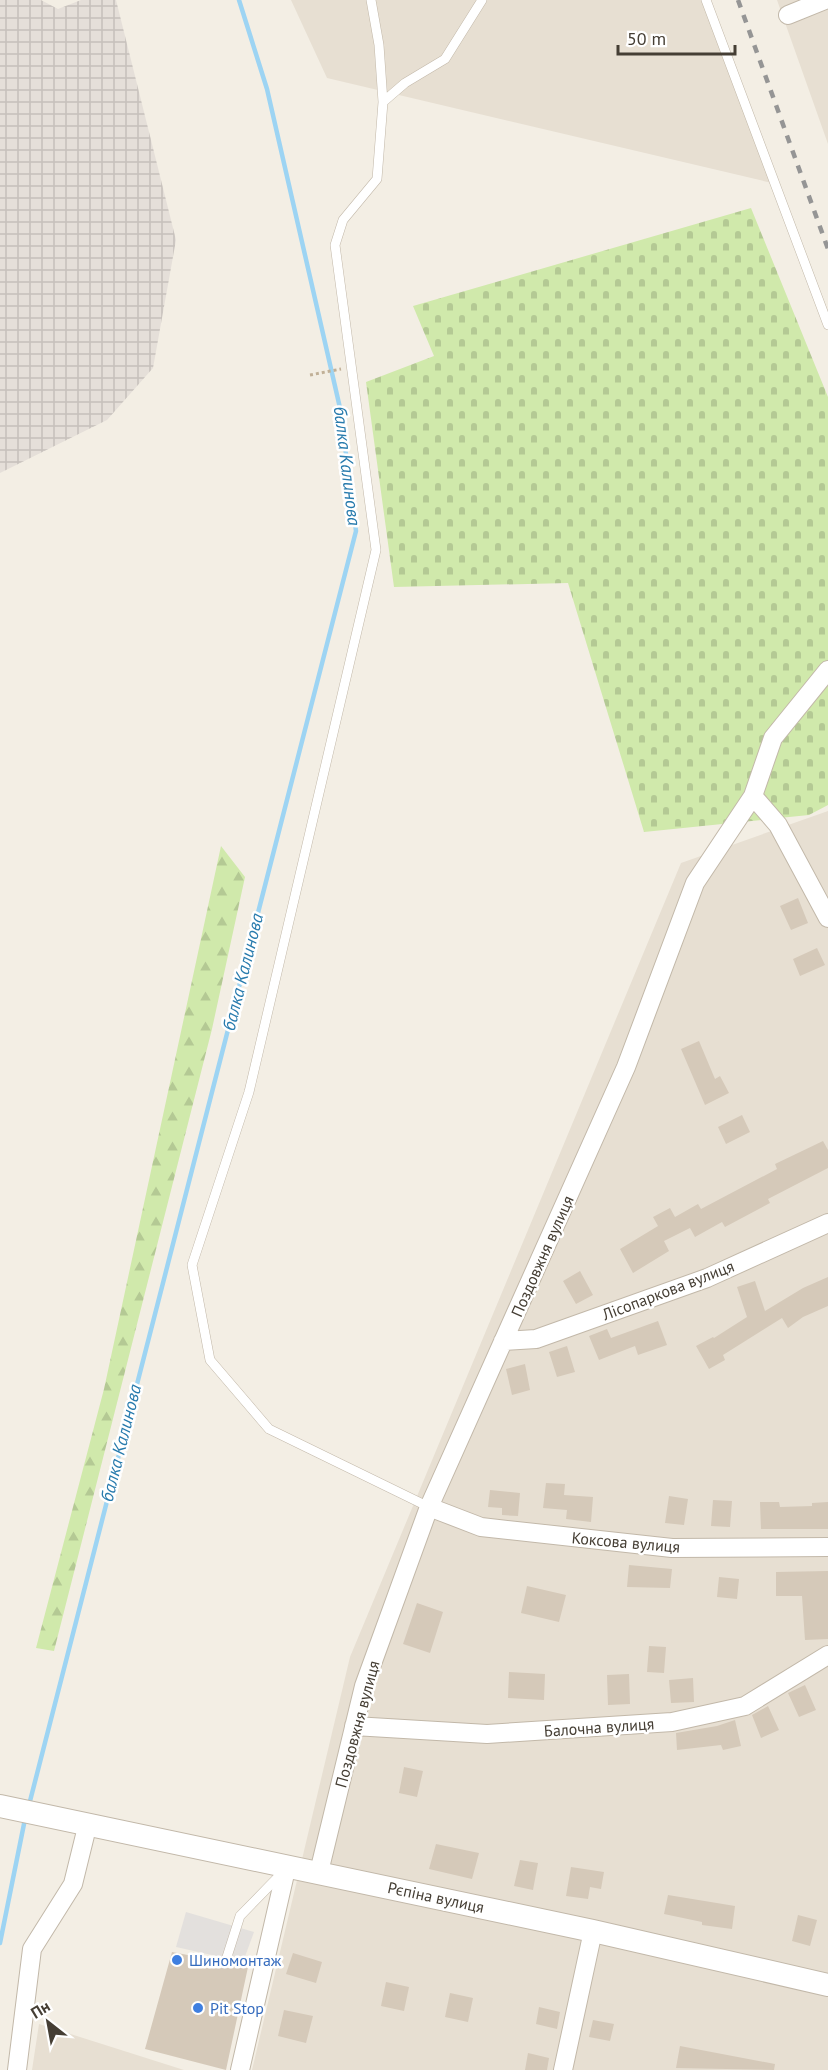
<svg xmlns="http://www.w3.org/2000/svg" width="828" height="2070" font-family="'PT Sans',sans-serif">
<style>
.residential{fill:#e7dfd2}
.industrial{fill:url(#industrial-grid)}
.forest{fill:url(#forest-firs)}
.cemetery{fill:url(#cemetery-stones)}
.parking{fill:#e3e0dd}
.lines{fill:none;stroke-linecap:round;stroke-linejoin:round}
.stream{stroke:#9dd4f3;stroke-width:4.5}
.building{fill:#d5c9b9}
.service-casing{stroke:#c2b8a9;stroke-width:10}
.minor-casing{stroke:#c2b8a9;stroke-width:20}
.tertiary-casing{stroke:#c2b8a9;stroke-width:24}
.path{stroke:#c1b097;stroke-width:3;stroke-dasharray:3 3;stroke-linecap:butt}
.service{stroke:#fff;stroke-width:9}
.minor{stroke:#fff;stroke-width:18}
.tertiary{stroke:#fff;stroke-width:22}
.rail{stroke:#959595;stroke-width:4.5;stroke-dasharray:8 8;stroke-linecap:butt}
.shop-dot{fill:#3f7fe0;stroke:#fff;stroke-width:2}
.labels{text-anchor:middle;stroke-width:5;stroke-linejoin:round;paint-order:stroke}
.street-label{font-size:16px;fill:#453e34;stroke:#fff}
.shop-label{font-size:16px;fill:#366cbe;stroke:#fff;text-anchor:start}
.water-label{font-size:18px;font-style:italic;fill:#287bad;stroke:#fff}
</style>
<defs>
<pattern id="industrial-grid" width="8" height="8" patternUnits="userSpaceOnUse" patternTransform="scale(1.5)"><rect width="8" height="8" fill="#e5dfd9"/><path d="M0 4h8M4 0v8" fill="none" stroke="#c6c0bb"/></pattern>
<pattern id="forest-firs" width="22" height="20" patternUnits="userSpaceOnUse" patternTransform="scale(1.5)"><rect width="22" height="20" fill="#d0e9ab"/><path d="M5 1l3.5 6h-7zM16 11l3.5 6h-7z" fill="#b4c994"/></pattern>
<pattern id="cemetery-stones" width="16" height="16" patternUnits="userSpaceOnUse" patternTransform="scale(1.5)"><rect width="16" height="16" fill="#d0e9ab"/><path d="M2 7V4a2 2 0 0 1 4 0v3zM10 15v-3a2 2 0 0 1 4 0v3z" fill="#b4c994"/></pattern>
</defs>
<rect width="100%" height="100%" fill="#f3eee4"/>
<path class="residential" d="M291,0H705L772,183L327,78Z
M777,0H828V144Z
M828,811V2070H252L350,1657L681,863Z
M39,2024L184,2070H32Z"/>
<path class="industrial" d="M0,0H41L58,9L81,0H116L176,240L153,368L107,420L0,473Z"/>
<path class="forest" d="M221,846L245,877L212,1029L54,1651L36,1648L104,1389Z"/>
<path class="cemetery" d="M751,208L828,397V805L809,815L644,832L568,583L394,587L366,382L434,356L413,306Z"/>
<path class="parking" d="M186,1912L254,1932L243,1962L176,1947Z"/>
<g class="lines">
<path class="stream" d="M29,1805L356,531L340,408L267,89L239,0
M0,1943L25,1819"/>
</g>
<path class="building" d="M798,898L808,923L791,930L780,906Z
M817,948L825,965L800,976L793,959Z
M699,1041L715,1079L720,1076L729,1093L705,1105L681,1049Z
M742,1115L750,1132L726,1144L718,1127Z
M823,1141L828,1150V1168L768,1199L770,1203L725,1227L722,1222L695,1237L690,1228L664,1241L669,1251L633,1273L620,1249L658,1226L653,1217L670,1208L675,1217L698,1204L701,1209L777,1169L775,1164Z
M580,1271L593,1295L576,1304L563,1281Z
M828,1277V1306L803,1317L788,1328L782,1318L723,1355L725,1360L709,1369L696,1346L713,1337L714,1338L747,1317L737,1287L755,1281L765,1311L803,1288Z
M658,1321L667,1345L638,1355L635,1346L599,1360L589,1336L607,1329L611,1338Z
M567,1346L575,1372L557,1377L549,1352Z
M525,1364L530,1390L512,1395L506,1369Z
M546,1483L565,1484L564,1495L593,1497L591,1522L566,1519L567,1510L543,1508Z
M490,1490L520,1493L518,1516L502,1515V1508L488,1507Z
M669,1496L688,1499L684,1525L665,1523Z
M713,1500L732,1501L730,1527L711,1526Z
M760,1502H779L780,1507L812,1506V1503L828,1502V1529H761Z
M629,1565L672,1569L670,1588L627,1587Z
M828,1571V1639L805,1640L802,1596H776V1572Z
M719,1577L739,1579L737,1599L717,1597Z
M527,1586L566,1595L559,1622L521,1613Z
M417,1603L443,1612L430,1653L403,1644Z
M649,1646L666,1647L664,1673L647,1672Z
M509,1672L545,1674L544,1700L508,1698Z
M629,1674L630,1704L608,1705L607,1675Z
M693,1678L694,1702L671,1703L669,1680Z
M805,1685L816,1710L799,1717L788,1693Z
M768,1706L779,1730L761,1738L752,1715Z
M735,1720L741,1746L723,1750L721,1745L677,1750L676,1733L717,1726Z
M404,1767L423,1771L417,1797L399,1793Z
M436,1844L479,1853L472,1879L429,1869Z
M520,1860L538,1863L533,1890L514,1886Z
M571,1867L604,1872L601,1889L590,1887L588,1899L566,1896Z
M668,1895L735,1906L732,1929L702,1925V1922L664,1914Z
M798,1915L817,1920L810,1946L792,1941Z
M172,1952L219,1961L225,1967L232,1964L248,1967L226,2070L145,2049Z
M293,1953L322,1962L316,1983L286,1974Z
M386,1982L409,1987L404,2011L381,2006Z
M450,1993L473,1998L468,2022L445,2017Z
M539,2007L560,2012L557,2029L536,2024Z
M284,2010L313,2016L306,2043L278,2036Z
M593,2020L614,2024L610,2041L589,2037Z
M680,2046L775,2064L774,2070L676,2068Z
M528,2053L549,2058L547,2070H525Z"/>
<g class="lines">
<defs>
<path id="service" d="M371,0L379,45L383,102L377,179L343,220L335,245L376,550L249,1092L192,1265L210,1360L269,1429L429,1507
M706,0L828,325
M383,102L405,83L445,59L482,0
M226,1960L240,1916L280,1875"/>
<path id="minor" d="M788,15L825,0
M753,796L778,825L828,918
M503,1341L536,1339L707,1278L828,1223
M429,1507L481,1527L672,1548L828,1547
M354,1726L487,1734L672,1722L745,1706L828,1655
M319,1872L364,1686L429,1507L626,1067L695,883L753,796L773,738L828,670
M17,2070L32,1949L73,1884L88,1823
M240,2070L287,1865
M563,2070L593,1931"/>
<path id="tertiary" d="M0,1806L593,1931L828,1985"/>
</defs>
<use href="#service" class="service-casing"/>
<use href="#minor" class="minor-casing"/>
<use href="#tertiary" class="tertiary-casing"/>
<path class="path" d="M310,375L341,369"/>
<use href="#service" class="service"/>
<use href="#minor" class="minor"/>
<use href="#tertiary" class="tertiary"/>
<path class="rail" d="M738,0L828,249"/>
</g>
<g class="shop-dot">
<circle cx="177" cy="1960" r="6"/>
<circle cx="198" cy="2008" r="6"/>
</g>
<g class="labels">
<g class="street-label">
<text transform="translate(542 1256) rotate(-66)" y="6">Поздовжня вулиця</text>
<text transform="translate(668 1290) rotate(-21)" y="6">Лісопаркова вулиця</text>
<text transform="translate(626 1542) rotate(5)" y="6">Коксова вулиця</text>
<text transform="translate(357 1724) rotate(-75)" y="6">Поздовжня вулиця</text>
<text transform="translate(599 1727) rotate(-4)" y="6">Балочна вулиця</text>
<text transform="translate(436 1897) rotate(12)" y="6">Рєпіна вулиця</text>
</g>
<g class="shop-label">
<text x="189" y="1966">Шиномонтаж</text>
<text x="210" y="2014">Pit Stop</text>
</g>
<g class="water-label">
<text transform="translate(347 466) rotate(83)" y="6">балка Калинова</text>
<text transform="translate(243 972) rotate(-76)" y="6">балка Калинова</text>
<text transform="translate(121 1443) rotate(-76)" y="6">балка Калинова</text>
</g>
</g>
<g transform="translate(48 2022) rotate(329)" stroke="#ffffff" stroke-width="4.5" paint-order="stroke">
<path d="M0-4.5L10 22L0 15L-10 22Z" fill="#453e34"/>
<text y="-9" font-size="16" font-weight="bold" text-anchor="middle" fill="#453e34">Пн</text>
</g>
<path d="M618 45v9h117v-9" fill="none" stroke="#453e34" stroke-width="3"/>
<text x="627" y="45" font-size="18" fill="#453e34" stroke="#ffffff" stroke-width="4.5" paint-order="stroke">50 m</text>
</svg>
